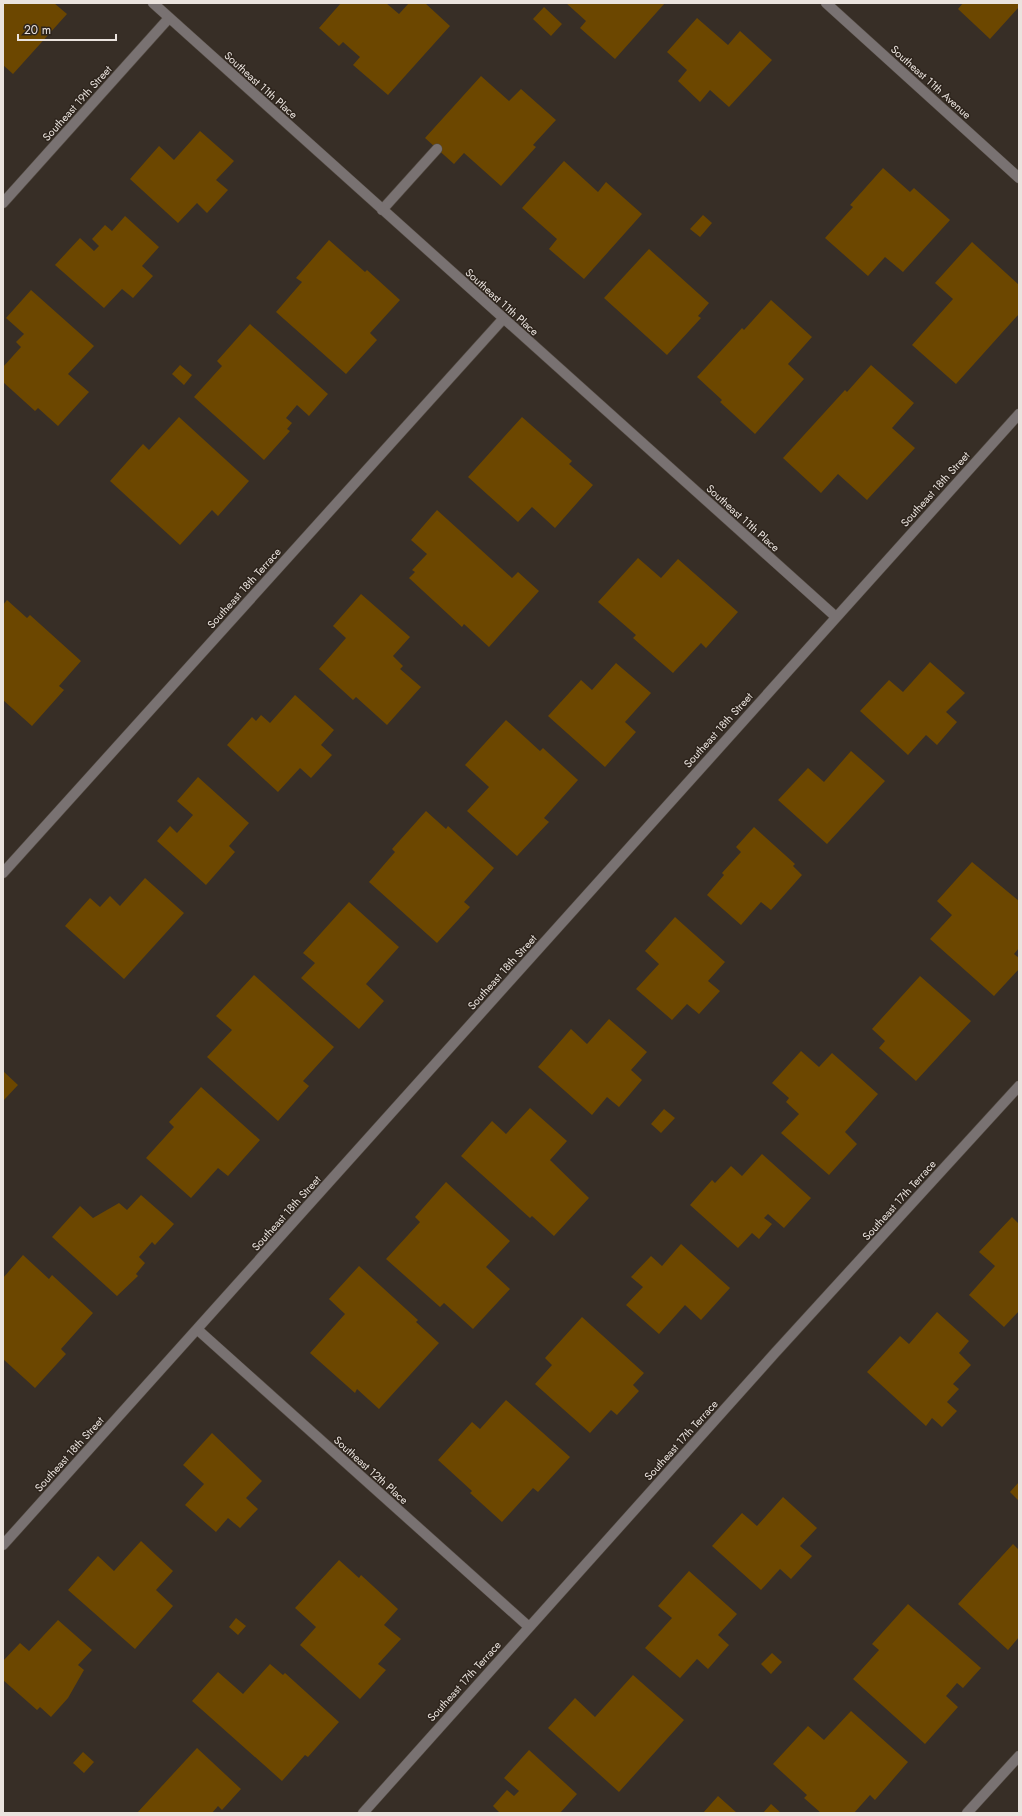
<svg xmlns="http://www.w3.org/2000/svg" width="1022" height="1816" font-family="Jost,sans-serif">
<style>
.building{fill:#6c4700}
.lines{fill:none;stroke-linecap:round;stroke-linejoin:round}
.minor-casing{stroke:#544b43;stroke-width:11}
.minor{stroke:#797272;stroke-width:10}
.labels{text-anchor:middle;stroke-width:3;stroke-linejoin:round;paint-order:stroke}
.street-label{font-size:11px;fill:#eae3de;stroke:#2d241c}
</style>
<rect width="100%" height="100%" fill="#372e26"/>
<path class="building" d="M3,3H54L67,14L13,74L3,65Z
M341,3H386L399,14L409,3H425L450,26L388,95L353,65L360,57L343,42L339,46L319,28Z
M566,3H665L615,59L580,28L586,21Z
M963,3H1019V7L990,39L958,9Z
M544,7L562,24L551,36L533,19Z
M697,18L728,45L740,31L772,60L729,107L710,90L700,102L678,81L687,70L667,52Z
M481,76L509,101L521,89L556,120L533,145L536,147L501,186L464,153L454,164L425,138Z
M200,131L234,161L216,180L228,190L207,213L197,203L178,223L130,179L159,146L174,160Z
M564,161L598,192L606,182L642,214L584,279L549,249L557,239L522,208Z
M883,168L910,192L914,188L950,220L903,272L885,257L868,276L825,238L853,207L850,205Z
M703,215L712,223L700,237L690,229Z
M125,216L159,247L142,266L153,276L133,298L122,289L104,308L55,265L80,238L94,251L99,246L92,239L105,225L112,231Z
M329,240L365,272L367,270L400,300L370,333L377,340L346,374L276,312L302,282L296,278Z
M972,242L1019,285V314L956,384L912,345L953,299L935,283Z
M649,249L709,303L698,316L701,318L667,355L604,298Z
M31,290L94,346L68,374L89,392L58,426L38,408L35,411L3,382V367L21,347L16,342L24,334L6,318Z
M771,300L812,337L788,364L804,379L755,434L720,402L722,400L697,377L742,328L744,330Z
M250,324L328,394L309,416L297,405L286,418L292,423L287,429L290,431L264,460L194,397L222,366L217,361Z
M180,365L192,375L184,385L172,374Z
M871,365L914,403L892,428L915,448L867,500L838,474L821,493L783,458L845,390L847,392Z
M179,417L249,481L218,516L212,510L180,545L110,481L143,444L149,450Z
M522,417L572,461L569,464L593,485L555,528L532,507L518,522L468,477Z
M437,510L512,578L518,572L539,591L489,647L464,624L462,627L409,578L415,572L412,570L427,554L411,540Z
M638,558L661,578L678,559L738,612L706,648L701,643L673,673L633,638L636,635L598,602Z
M361,594L410,637L393,656L403,666L400,669L421,687L387,725L356,697L353,700L319,669L346,638L333,626Z
M7,600L27,618L30,615L81,661L59,686L64,690L32,726L3,700V605Z
M930,662L965,693L946,712L957,722L937,745L926,735L908,755L860,711L889,680L903,692Z
M616,663L651,693L625,722L636,732L605,767L548,716L581,680L592,690Z
M295,695L334,730L321,745L332,755L311,778L300,768L278,792L227,745L252,717L256,721L261,715L270,723Z
M506,720L540,751L543,748L578,780L544,818L549,822L517,856L467,811L489,787L465,765Z
M851,751L885,781L827,844L778,800L808,768L824,782Z
M198,777L249,823L229,846L235,852L206,885L157,841L170,826L177,833L193,815L177,801Z
M426,811L446,829L448,826L494,868L464,902L470,907L437,943L369,882L395,852L392,849Z
M754,827L795,864L793,866L802,875L771,910L761,902L741,925L707,895L724,875L722,873L741,852L736,847Z
M972,862L1019,901V948L1014,954L1019,958V969L994,996L930,939L952,915L937,901Z
M145,878L184,913L124,979L65,926L90,898L100,907L110,896L120,906Z
M349,902L399,947L366,984L384,1001L359,1029L301,978L315,963L303,953Z
M675,917L725,962L708,981L720,991L699,1014L687,1004L672,1020L636,989L659,964L645,951Z
M254,975L334,1047L303,1081L309,1086L278,1121L207,1057L232,1030L216,1016Z
M920,976L971,1021L916,1081L879,1048L885,1041L872,1029Z
M609,1019L647,1052L631,1070L642,1080L619,1107L607,1097L592,1115L538,1067L571,1029L587,1044Z
M801,1051L819,1067L832,1053L878,1094L845,1132L857,1144L829,1175L781,1133L799,1114L786,1102L789,1098L772,1083Z
M3,1071L18,1085L3,1101Z
M201,1087L260,1140L228,1176L218,1168L191,1198L146,1158L174,1127L169,1122Z
M530,1108L567,1141L550,1160L589,1198L554,1236L532,1216L530,1218L461,1156L492,1121L506,1134Z
M664,1109L675,1118L661,1133L651,1124Z
M762,1154L811,1198L784,1228L768,1214L764,1218L772,1224L759,1239L752,1233L738,1248L690,1205L712,1180L715,1183L731,1166L742,1176Z
M446,1182L510,1241L486,1267L510,1289L473,1329L444,1303L440,1307L386,1259L420,1222L415,1217Z
M141,1195L174,1224L155,1245L152,1242L139,1257L145,1263L136,1274L138,1276L117,1296L52,1237L80,1206L93,1218L119,1203L127,1210Z
M1012,1217L1019,1224V1311L1004,1327L969,1295L995,1266L979,1252Z
M681,1244L730,1288L701,1320L685,1305L659,1334L626,1305L643,1287L631,1277L651,1256L662,1266Z
M23,1255L49,1279L52,1275L93,1313L61,1349L66,1354L35,1388L3,1359V1278Z
M359,1266L418,1320L416,1322L439,1343L379,1409L357,1389L355,1393L310,1353L345,1314L329,1299Z
M937,1312L969,1341L959,1353L971,1365L953,1384L959,1389L947,1402L957,1411L942,1427L932,1418L926,1426L867,1372L900,1336L909,1344Z
M582,1317L644,1373L633,1385L639,1391L617,1415L611,1410L590,1433L535,1384L552,1365L545,1358Z
M506,1400L570,1457L538,1492L533,1488L502,1522L470,1493L472,1491L438,1460L472,1422L480,1429Z
M212,1433L262,1481L246,1498L258,1509L240,1528L228,1518L216,1532L185,1505L204,1484L183,1465Z
M1019,1482V1501L1010,1492Z
M783,1497L817,1528L800,1546L812,1556L791,1579L780,1569L761,1590L712,1546L742,1513L757,1526Z
M141,1541L173,1571L156,1590L173,1606L135,1649L68,1590L98,1556L114,1571Z
M1013,1544L1019,1550V1637L1008,1650L958,1604Z
M339,1560L359,1578L361,1575L398,1609L384,1625L401,1639L378,1664L386,1670L360,1699L300,1645L316,1627L295,1608Z
M689,1571L737,1614L718,1635L729,1645L708,1669L697,1659L680,1678L645,1648L672,1618L658,1606Z
M908,1604L981,1668L963,1688L957,1683L946,1696L958,1707L925,1744L853,1679L879,1650L872,1644Z
M236,1618L246,1626L238,1635L229,1627Z
M58,1620L92,1650L78,1665L84,1670L68,1698L51,1717L40,1707L37,1710L3,1680V1661L20,1643L29,1651Z
M772,1653L782,1662L771,1674L761,1664Z
M270,1664L283,1675L285,1673L339,1722L308,1757L305,1755L282,1781L192,1701L218,1672L243,1694Z
M633,1675L684,1720L619,1792L548,1728L575,1698L595,1717Z
M851,1711L908,1762L875,1800L870,1795L854,1813H821L804,1798L807,1795L773,1764L808,1726L824,1740Z
M197,1748L241,1789L222,1810L218,1806L212,1813H137Z
M529,1750L577,1794L560,1813H500L493,1806L507,1790L514,1796L519,1791L504,1778Z
M83,1752L94,1762L84,1773L73,1763Z
M718,1796L737,1813H703Z
M771,1804L781,1813H763Z"/>
<g class="lines">
<defs>
<path id="minor" d="M153,3L836,617
M826,3L1019,178
M3,203L169,18
M382,210L437,149
M3,873L503,319
M198,1330L529,1627
M3,1545L1019,414
M363,1813L774,1354L1019,1086
M967,1813L1019,1756"/>
</defs>
<use href="#minor" class="minor-casing"/>
<use href="#minor" class="minor"/>
</g>
<g class="labels">
<g class="street-label">
<text transform="translate(931 82) rotate(42)" y="4">Southeast 11th Avenue</text>
<text transform="translate(261 85) rotate(42)" y="4">Southeast 11th Place</text>
<text transform="translate(77 103) rotate(-48)" y="4">Southeast 19th Street</text>
<text transform="translate(502 302) rotate(42)" y="4">Southeast 11th Place</text>
<text transform="translate(935 489) rotate(-48)" y="4">Southeast 18th Street</text>
<text transform="translate(743 518) rotate(42)" y="4">Southeast 11th Place</text>
<text transform="translate(244 588) rotate(-48)" y="4">Southeast 18th Terrace</text>
<text transform="translate(718 730) rotate(-48)" y="4">Southeast 18th Street</text>
<text transform="translate(502 972) rotate(-48)" y="4">Southeast 18th Street</text>
<text transform="translate(899 1200) rotate(-48)" y="4">Southeast 17th Terrace</text>
<text transform="translate(286 1213) rotate(-48)" y="4">Southeast 18th Street</text>
<text transform="translate(681 1440) rotate(-48)" y="4">Southeast 17th Terrace</text>
<text transform="translate(69 1454) rotate(-48)" y="4">Southeast 18th Street</text>
<text transform="translate(371 1470) rotate(42)" y="4">Southeast 12th Place</text>
<text transform="translate(464 1681) rotate(-48)" y="4">Southeast 17th Terrace</text>
</g>
</g>
<rect width="1022" height="1816" fill="none" stroke="#eae3de" stroke-width="8"/>
<path d="M18 34v6h98v-6" fill="none" stroke="#eae3de" stroke-width="2"/>
<text x="24" y="34" font-size="12" fill="#eae3de" stroke="#2d241c" stroke-width="3" paint-order="stroke">20 m</text>
</svg>
